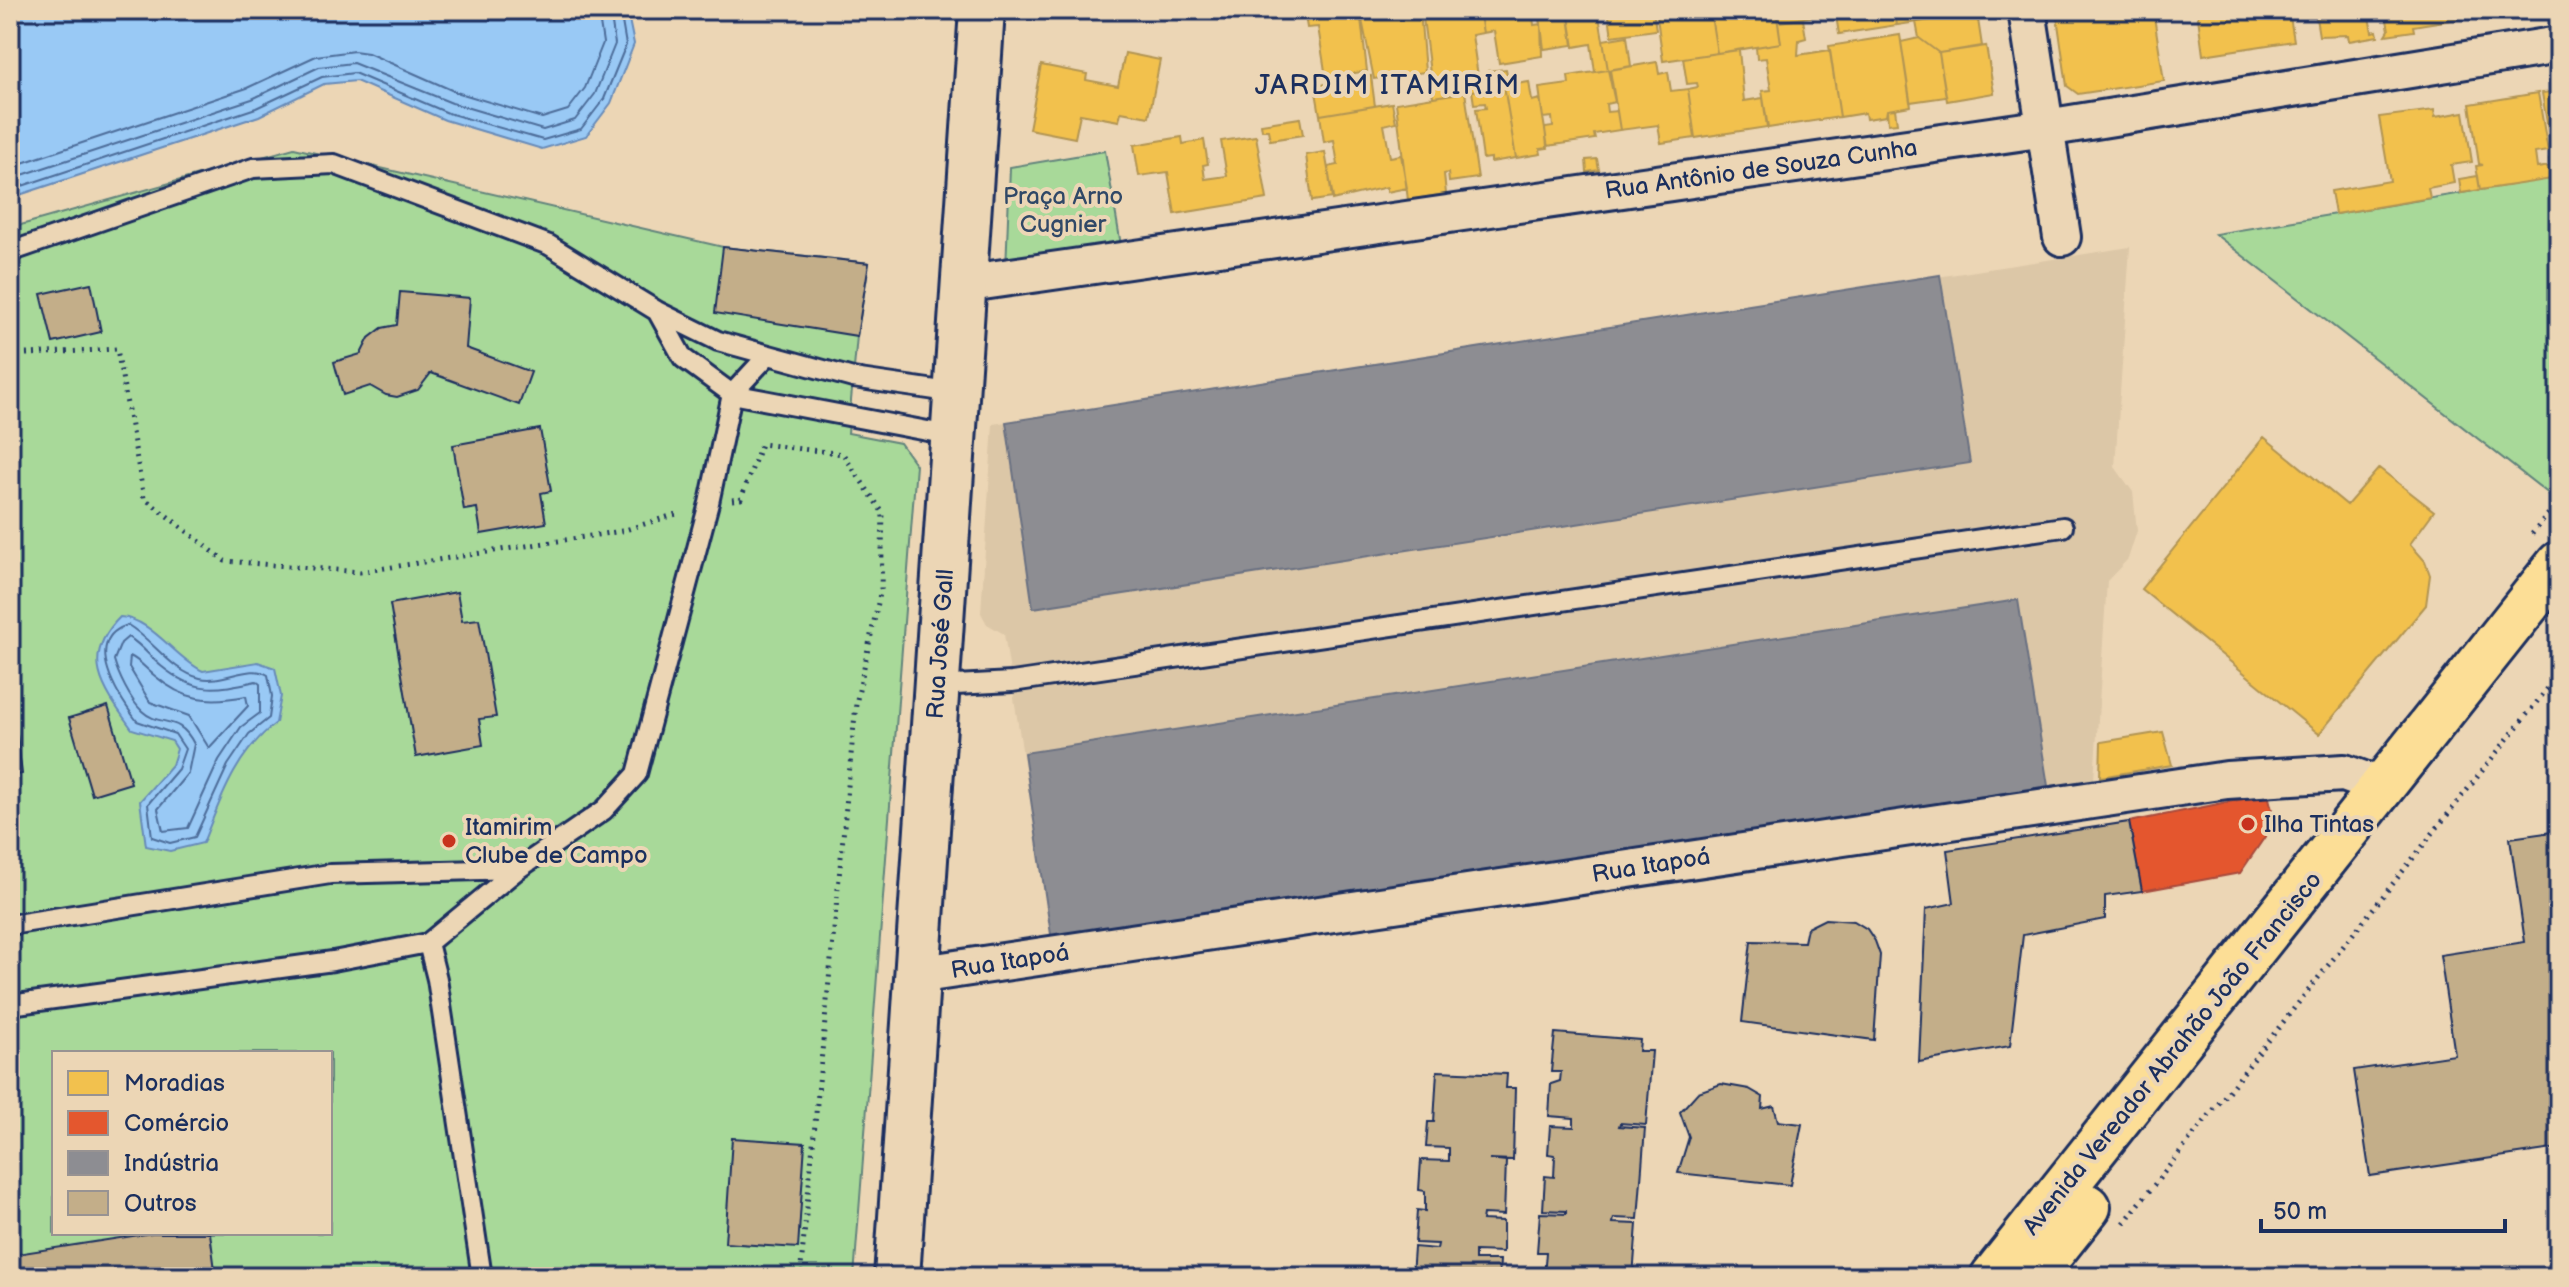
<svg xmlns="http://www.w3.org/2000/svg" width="2569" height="1287" font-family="'Balsamiq Sans',sans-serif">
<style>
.built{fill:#dcc7a7}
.green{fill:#a8d999;stroke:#62847c;stroke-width:2;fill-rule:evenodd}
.water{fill:#99c9f5;stroke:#678bb9;stroke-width:2}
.homes{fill:#f2c14e;stroke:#b29553;stroke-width:2}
.shops{fill:#e4572e;stroke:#a84b3c;stroke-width:2}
.industry{fill:#8d8d92;stroke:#6b7182;stroke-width:2}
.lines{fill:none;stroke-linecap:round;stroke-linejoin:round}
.shore{stroke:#4d6d9a;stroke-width:2}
.building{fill:#c3ae89;stroke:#1b2f5e;stroke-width:2}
.service-casing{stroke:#1b2f5e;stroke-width:24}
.minor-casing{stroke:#1b2f5e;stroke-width:42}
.secondary-casing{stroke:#1b2f5e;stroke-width:50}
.primary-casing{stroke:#1b2f5e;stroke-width:50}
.path{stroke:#1b2f5e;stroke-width:5;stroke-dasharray:2 6;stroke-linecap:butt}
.service{stroke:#ecd6b5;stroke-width:18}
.minor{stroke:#ecd6b5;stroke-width:36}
.secondary{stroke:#ecd6b5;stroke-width:44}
.primary{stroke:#fcde96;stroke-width:44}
.poi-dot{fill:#c8321e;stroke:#ecd6b5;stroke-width:3}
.labels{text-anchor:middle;stroke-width:8;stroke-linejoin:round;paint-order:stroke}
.street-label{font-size:24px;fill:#1b2f5e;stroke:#ecd6b5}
.park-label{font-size:24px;fill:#304867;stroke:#ecd6b5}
.poi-label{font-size:24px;fill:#1b2f5e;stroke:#ecd6b5;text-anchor:start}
.quarter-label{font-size:28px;letter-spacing:2px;fill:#1b2f5e;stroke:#ecd6b5}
</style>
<rect width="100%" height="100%" fill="#ecd6b5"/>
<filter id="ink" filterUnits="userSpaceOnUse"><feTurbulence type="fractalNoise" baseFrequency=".0125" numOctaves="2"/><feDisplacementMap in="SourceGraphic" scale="16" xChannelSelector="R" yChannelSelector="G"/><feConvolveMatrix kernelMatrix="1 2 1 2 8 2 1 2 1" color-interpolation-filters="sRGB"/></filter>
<g filter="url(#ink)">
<path class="built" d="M2130,247L2115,467L2133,492L2137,531L2128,559L2107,581L2094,780L1052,941L1004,634L987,624L981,613L993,424Z"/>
<path class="green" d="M294,148L723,247L869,263L857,336L848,433L900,443L916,465L854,1277H10V228ZM54,1053H330V1233H54Z
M1105,151L1122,251L1006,270L1010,167Z
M2559,177V482L2549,494L2215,234Z"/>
<path class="water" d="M10,10H627L634,44L611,103L586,136L542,149L445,120L356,81L324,84L259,116L10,198Z
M120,617C151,618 175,658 203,671L258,662L275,668L281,696L276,723C236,753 221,798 203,843L170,851L146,846L140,801L172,765L177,749L172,741L132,729C103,689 79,658 120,617Z"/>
<path class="homes" d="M1304,10H1360L1367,71L1332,77L1325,71L1318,27L1307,28Z
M1360,10H1420L1425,72L1374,79Z
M1422,10H1479L1483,33L1472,35L1480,90L1433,97Z
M1479,10H1539L1540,16L1533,17L1534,25L1541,24L1542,56L1499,63L1494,31L1483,33Z
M1539,10H1568L1573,45L1544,49Z
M1568,10H1598L1608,70L1595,72L1591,44L1574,47Z
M1608,10H1653L1656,30L1612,36Z
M1656,10H1710L1717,53L1663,61Z
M1710,10H1776L1781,43L1717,53Z
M1776,10H1835L1836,13L1778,22Z
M1835,10H1894L1897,25L1839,34Z
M1894,10H1983L1984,12L1897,25Z
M2056,10H2153L2164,81L2078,94L2067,86Z
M2197,10H2289L2294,41L2203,55Z
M2380,10L2368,12L2372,32L2377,31L2378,36L2349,41L2348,35L2319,36L2316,18L2325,17L2324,11Z
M2385,10H2517L2425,24L2413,26L2414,31L2386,35L2389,30Z
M1977,13L1982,46L1939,53L1919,38L1916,22Z
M1803,19L1806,38L1799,40L1798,55L1830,50L1840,117L1768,128L1762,91L1771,90L1766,58L1757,59L1756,47L1781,43L1778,22Z
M1900,35L1911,106L1887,110L1886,116L1866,119L1865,113L1840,117L1829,46Z
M1627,36L1631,66L1608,70L1603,40Z
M1919,38L1939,53L1946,97L1910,102L1901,42Z
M1986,46L1994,93L1947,101L1939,53Z
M1739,50L1744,101L1763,98L1767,127L1695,138L1688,89L1698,87L1697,83L1687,84L1683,58Z
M1125,53L1160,60L1149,117L1121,112L1119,121L1080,114L1075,138L1029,129L1041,65L1087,74L1086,80L1118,86Z
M1657,62L1659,74L1668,72L1671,91L1688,89L1695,138L1661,143L1658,125L1620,130L1610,70Z
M1506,69L1509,85L1491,88L1488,71Z
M1608,70L1615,102L1606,104L1607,112L1617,111L1620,130L1594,134L1595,139L1547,146L1545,128L1553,127L1552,117L1543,118L1539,88L1569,84L1568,76Z
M1371,76L1375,106L1320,115L1315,86Z
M1529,82L1532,101L1540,99L1548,148L1540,149L1541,154L1516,158L1504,86Z
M1504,86L1516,158L1491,162V158L1483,159L1476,109L1486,108L1485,103L1474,104L1472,91Z
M2559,91V177L2552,179L2549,159H2553L2542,93Z
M1465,92L1478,178L1449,182L1448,173L1444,174L1446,194L1408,200L1396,103Z
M2538,93L2548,151L2535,153L2537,168L2550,166L2552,179L2480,190L2476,166L2483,165L2479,164L2470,104Z
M1392,103L1396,122L1384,125L1390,157L1401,155L1407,188L1387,192V187L1332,200L1328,167L1338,165L1334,140L1324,142L1320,115Z
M1895,109L1897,123L1888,124L1887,110Z
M2434,110L2435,117L2464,112L2472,162L2451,165L2454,183L2428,188L2430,198L2335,214L2331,191L2390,181L2379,117Z
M1300,118L1303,135L1270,140L1268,130H1262L1261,124Z
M1256,136L1267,199L1175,214L1168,172L1139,176L1134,145L1182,137L1183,144L1204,140L1208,164L1203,165L1205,179L1227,176L1221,141Z
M1325,152L1333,198L1312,201L1306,155Z
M1597,159L1599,170L1587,172L1586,160Z
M2478,176L2480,190L2461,193L2459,179Z
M2264,437L2347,505L2379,468L2434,511L2410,544L2425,561L2430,575L2426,605L2319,734L2141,589Z
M2163,732L2172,765L2100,777L2101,742Z"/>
<path class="shops" d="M2268,794L2275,822L2240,873L2142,891L2129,822Z"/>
<path class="industry" d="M1940,275L1970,463L1033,608L1006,422Z
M2018,600L2048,786L1052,941L1024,753Z"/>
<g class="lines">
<path class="shore" d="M10,167L247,88L316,56L354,51L368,53L456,92L542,118L568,110L585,88L603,43L598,10
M10,179L252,99L319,67L353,63L452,103L543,130L575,120L595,94L615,44L610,10
M10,190L256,108L322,77L354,73L448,113L543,140L581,129L604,99L626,45L620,10
M128,625C153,640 171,671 200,678C222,684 250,663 268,675L272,696L269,718L249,734L228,765L195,837L170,843L152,837L148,804L178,769L185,749L175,734L137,721C120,699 80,639 128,625Z
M128,637C141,644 150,657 161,666C195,694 215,690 256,681L260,684V713L241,727L219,760L188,828L163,831L158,809L188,773L194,744C179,713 160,728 142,711C130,700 118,674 114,660L121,643Z
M130,656C139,660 146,669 155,676C184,701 209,703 246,696L248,706L209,748L189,716L150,702L129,667Z"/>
</g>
<path class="building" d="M723,247L869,263L857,336L715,313Z
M91,283L101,332L53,343L41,294Z
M400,292L470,298L466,348L531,372L519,405L431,373L418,390L397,397L386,395L370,386L343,395L334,362L361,354L369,338L382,328L397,325Z
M540,429L551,491L541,493L546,523L481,534L477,508L464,510L453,445Z
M457,592L462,621L479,619L496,717L479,719L483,745L416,757L390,604Z
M10,679L22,774L10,776Z
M108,706L131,783L92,795L69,718Z
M2129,822L2142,891L2105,896V919L2023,935L2010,1046L1919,1062L1926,909L1954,903L1947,850Z
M2559,831V1148L2370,1176L2354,1070L2455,1055L2440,955L2525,942L2510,838Z
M1825,919L1854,921L1867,929L1875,941L1880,955L1874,1040L1742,1022L1751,941L1804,942L1807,928Z
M1555,1033L1640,1040L1639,1051H1652L1646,1125L1620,1123L1619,1126L1645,1128L1638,1219L1614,1218L1613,1223L1637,1224L1633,1277H1544L1546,1252H1537L1540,1213L1566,1214V1211L1543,1210L1545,1176L1554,1177L1555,1155L1548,1154L1550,1126L1574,1127V1118L1549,1116L1551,1084L1560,1081L1561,1072H1551Z
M1437,1071L1507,1074L1506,1088H1515L1513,1160L1489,1159L1506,1161L1504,1215L1483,1214L1482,1220L1503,1221V1252L1475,1251V1260H1500L1499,1277L1412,1276L1414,1247L1437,1249L1438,1244L1415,1243L1417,1210L1425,1211V1191L1419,1190L1421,1160L1449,1161V1148L1426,1147L1428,1122H1434Z
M1721,1084L1749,1089L1763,1097L1762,1109L1774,1106L1778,1121L1802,1124L1790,1185L1678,1173L1689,1137L1680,1112L1698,1092Z
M732,1138L805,1143L798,1248L725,1243Z
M152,1233H210L216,1277H10V1255Z"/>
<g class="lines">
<defs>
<path id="service" d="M10,252L253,168L334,164L549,245L657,311L718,341L853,378L956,393
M657,311L683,358L732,394L954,436
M937,686L1012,682L2063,527
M10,925L330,874L518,869
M428,943L437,979L482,1277
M10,1005L333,961L428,943L518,869L604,810L637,774L709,503L732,394L768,355"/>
<path id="minor" d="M2027,10L2062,237
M962,284L2046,128L2559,45
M916,975L2227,780L2344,773L2385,788"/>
<path id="secondary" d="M897,1277L982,10"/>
<path id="primary" d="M1993,1277L2559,564
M2032,1277L2088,1207"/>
</defs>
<use href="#service" class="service-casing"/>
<use href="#minor" class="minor-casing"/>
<use href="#secondary" class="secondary-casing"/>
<use href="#primary" class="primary-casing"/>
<path class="path" d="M10,355L117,349L144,498L225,561L360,572L622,531L680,513
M732,500L741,499L761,444L843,454L883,513L881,589L856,704L800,1277
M2532,534L2559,501
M2124,1223L2559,674
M1946,1277L1955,1265"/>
<use href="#service" class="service"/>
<use href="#minor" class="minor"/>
<use href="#secondary" class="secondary"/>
<use href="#primary" class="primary"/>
</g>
</g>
<g class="poi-dot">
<circle cx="2248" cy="824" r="8"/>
<circle cx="449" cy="841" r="8"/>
</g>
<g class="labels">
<g class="street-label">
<text transform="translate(1761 169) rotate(-8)" y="8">Rua Antônio de Souza Cunha</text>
<text transform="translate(940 644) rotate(-86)" y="8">Rua José Gall</text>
<text transform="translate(1651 865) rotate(-9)" y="8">Rua Itapoá</text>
<text transform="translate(1010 961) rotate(-9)" y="8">Rua Itapoá</text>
<text transform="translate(2172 1053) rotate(-51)" y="8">Avenida Vereador Abrahão João Francisco</text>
</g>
<g class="park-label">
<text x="1063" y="204">Praça Arno<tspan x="1063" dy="28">Cugnier</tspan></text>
</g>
<g class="poi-label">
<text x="2264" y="832">Ilha Tintas</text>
<text x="465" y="835">Itamirim<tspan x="465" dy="28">Clube de Campo</tspan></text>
</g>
<g class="quarter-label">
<text x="1388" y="94">JARDIM ITAMIRIM</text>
</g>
</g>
<rect width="2569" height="1287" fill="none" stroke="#ecd6b5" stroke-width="40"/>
<rect x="20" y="20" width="2529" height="1247" fill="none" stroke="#1b2f5e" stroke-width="3" filter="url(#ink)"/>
<rect x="52" y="1051" width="280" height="184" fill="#ecd6b5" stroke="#989392" stroke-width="2"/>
<rect x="68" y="1071" width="40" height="24" fill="#f2c14e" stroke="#989392" stroke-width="2"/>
<text x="124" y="1091" font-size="24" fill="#1b2f5e">Moradias</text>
<rect x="68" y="1111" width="40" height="24" fill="#e4572e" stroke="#989392" stroke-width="2"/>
<text x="124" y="1131" font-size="24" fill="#1b2f5e">Comércio</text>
<rect x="68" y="1151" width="40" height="24" fill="#8d8d92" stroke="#989392" stroke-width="2"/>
<text x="124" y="1171" font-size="24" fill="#1b2f5e">Indústria</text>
<rect x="68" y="1191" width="40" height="24" fill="#c3ae89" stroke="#989392" stroke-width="2"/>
<text x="124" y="1211" font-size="24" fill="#1b2f5e">Outros</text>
<path d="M2261 1219v12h244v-12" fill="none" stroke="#1b2f5e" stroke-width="4"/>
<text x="2273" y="1219" font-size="24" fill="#1b2f5e" stroke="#ecd6b5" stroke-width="6" paint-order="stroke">50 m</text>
</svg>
